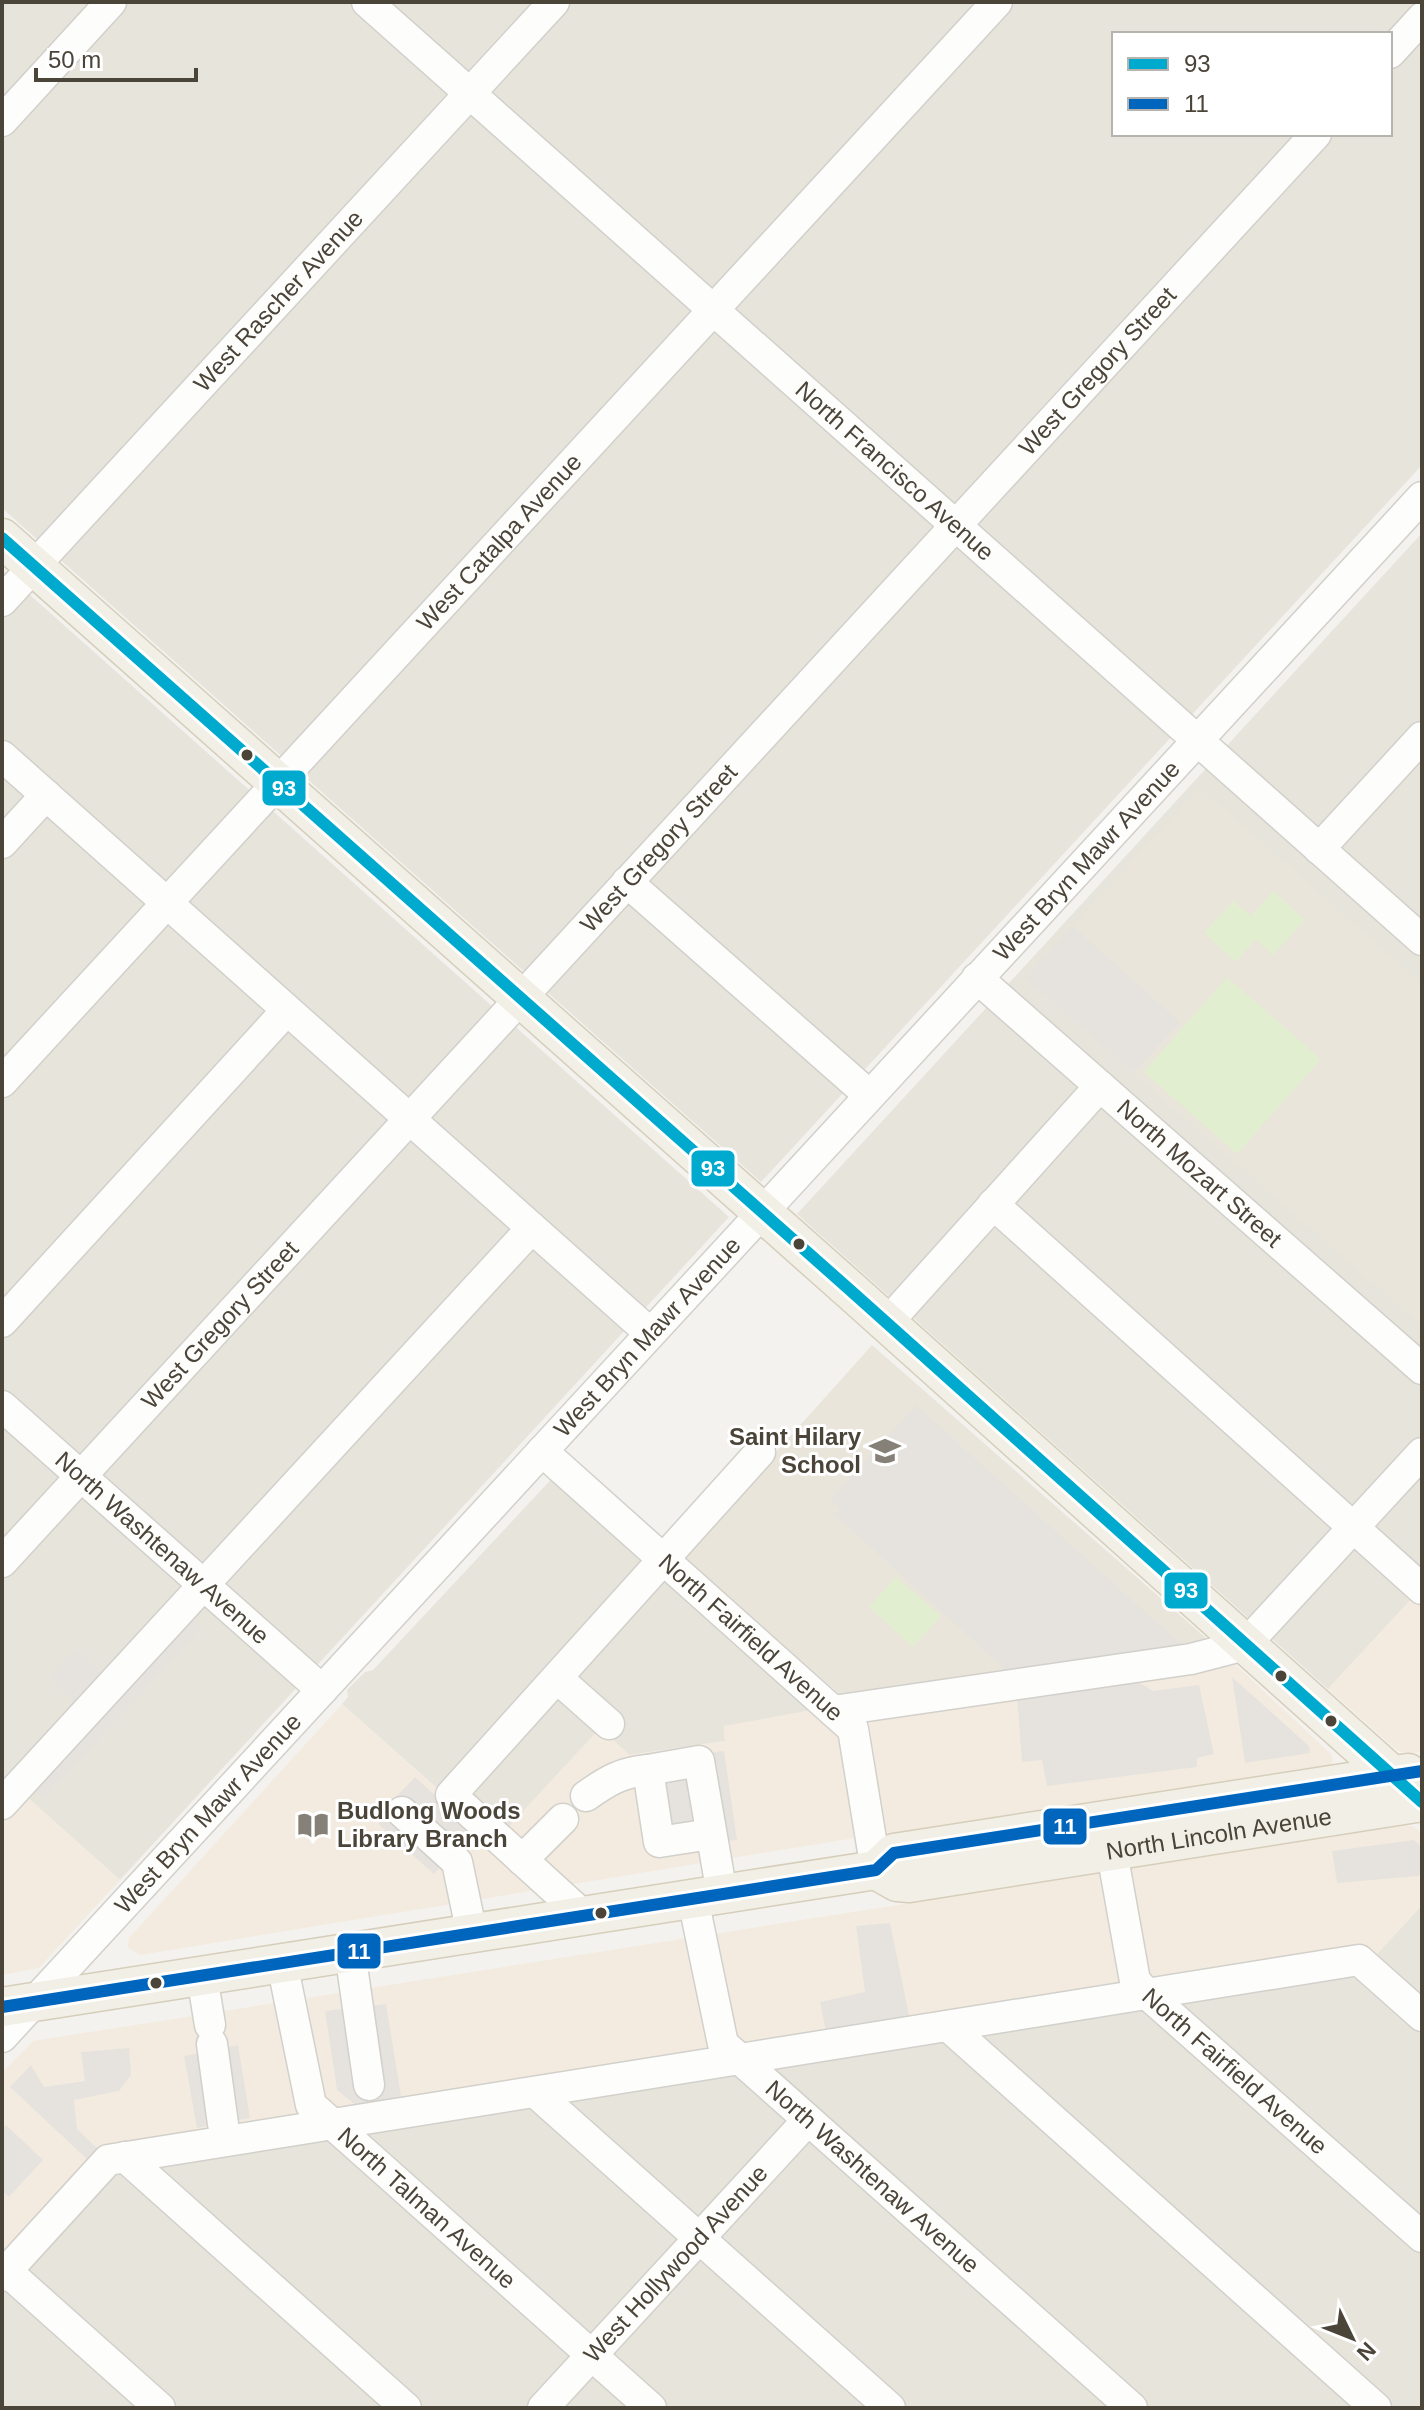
<svg xmlns="http://www.w3.org/2000/svg" width="1424" height="2410" font-family="Helvetica,sans-serif">
<style>
.residential{fill:#e7e4dc;fill-rule:evenodd}
.commercial{fill:#f3ebdf}
.education{fill:#eae5da}
.green{fill:#e1eecf}
.parking{fill:#e6e3df}
.lines{fill:none;stroke-linecap:round;stroke-linejoin:round}
.minor-casing{stroke:#d2d0cb;stroke-width:33}
.major-casing{stroke:#d6cebb;stroke-width:41}
.minor{stroke:#fdfdfc;stroke-width:30}
.major{stroke:#f2efe6;stroke-width:38}
.bus-1-casing{stroke:#fff;stroke-width:18}
.bus-2-casing{stroke:#fff;stroke-width:18}
.bus-1{stroke:#00a9ce;stroke-width:12}
.bus-2{stroke:#0065bd;stroke-width:12}
.bus-dot{fill:#4b4439;stroke:#fff;stroke-width:3}
.labels{text-anchor:middle;stroke-width:6;stroke-linejoin:round;paint-order:stroke}
.street-label{font-size:24px;fill:#4b4439;stroke:#fff}
.poi-label{font-size:24px;font-weight:bold;fill:#4b4439;stroke:#fff;text-anchor:end}
.line-badge{stroke:#fff;stroke-width:3}
.badge-label{font-size:22px;text-anchor:middle;font-weight:bold;fill:#fff}
</style>
<rect width="100%" height="100%" fill="#f4f2ee"/>
<path class="residential" d="M2,2H1422V465L761,1182L2,508ZM1114,34H1390V134H1114Z
M1422,533V1597L1417,1593L1328,1689L797,1214Z
M2,570L729,1217L120,1880L18,1789L2,1806Z
M559,1471L829,1707L724,1727L725,1741L629,1755L498,1838L448,1798L342,1704L348,1697L347,1690L365,1672L373,1670Z
M1422,1905V2408H2V2254L109,2160L1366,1966Z"/>
<path class="commercial" d="M1417,1593L1422,1597V1752L1412,1753L1400,1752L1390,1744L1328,1689Z
M1222,1652L1332,1755L1333,1762L1328,1767L893,1835L887,1832L884,1826L869,1719Z
M342,1704L447,1798L498,1838L600,1728L630,1755L725,1741L724,1726L829,1707L853,1728L873,1835L140,1955L128,1948L129,1938Z
M18,1789L120,1880L39,1968L2,1975V1806Z
M1406,1825L1414,1827L1422,1834V1905L1366,1966L109,2160L2,2254V2073L33,2041Z"/>
<path class="education" d="M1200,788L1422,984V1326L1025,978Z
M872,1345L1222,1652L854,1707L682,1557Z"/>
<path class="green" d="M1273,891L1305,920L1273,955L1256,939L1236,962L1204,933L1233,901L1251,916Z
M1227,977L1321,1059L1237,1154L1144,1072Z
M896,1577L941,1616L913,1647L869,1607Z"/>
<path class="parking" d="M1073,926L1180,1022L1134,1073L1025,978Z
M916,1405L1181,1644L1009,1673L835,1515L840,1509L830,1500Z
M181,1608L202,1627L44,1799L23,1779Z
M77,1648L107,1678L79,1707L49,1677Z
M1232,1677L1309,1746L1310,1753L1245,1763Z
M1132,1678L1153,1691L1199,1685L1214,1754L1197,1758V1767L1047,1786L1042,1760L1022,1762L1017,1698Z
M724,1751L737,1840L647,1849L633,1762Z
M415,1777L474,1831L434,1874L378,1824L398,1803L394,1799Z
M1414,1840L1422,1847V1873L1418,1876L1337,1883L1332,1851Z
M890,1923L911,2024L826,2032L820,2002L865,1992L856,1926Z
M386,2004L402,2102L358,2107L337,2090L325,2011Z
M238,2045L250,2118L197,2128L184,2056Z
M129,2048L131,2075L119,2091L74,2100L77,2129L99,2150L89,2161L10,2087L31,2065L44,2087L85,2081L81,2052Z
M6,2125L43,2160L9,2197L2,2191V2129Z"/>
<g class="lines">
<defs>
<g id="minor">
<path id="s1" d="M367,2L1422,940"/>
<path d="M1390,53L1422,18"/>
<path d="M2,121L111,2"/>
<path id="s2" d="M2,601L554,2"/>
<path d="M2,756L650,1333"/>
<path d="M2,843L46,795"/>
<path d="M1319,849L1422,737"/>
<path d="M627,882L869,1095"/>
<path id="s3" d="M977,978L1422,1369"/>
<path id="s4" d="M2,1082L997,2"/>
<path d="M993,1204L1422,1589"/>
<path d="M2,1322L287,1010"/>
<path d="M887,1323L1100,1086"/>
<path id="s5" d="M2,1406L322,1690"/>
<path id="s6" d="M542,1451L853,1729L876,1870"/>
<path id="s7" d="M2,1562L1316,134"/>
<path d="M557,1678L609,1724"/>
<path d="M833,1711L1191,1659L1245,1645L1422,1453"/>
<path d="M586,1796C607,1781 622,1772 648,1770"/>
<path d="M2,1804L532,1228"/>
<path d="M402,1812L457,1862L472,1934"/>
<path id="s8" d="M1108,1830L1135,1981L1147,1994L1422,2237"/>
<path d="M711,1834L659,1842L648,1770L699,1761L722,1894"/>
<path d="M522,1860L563,1819"/>
<path id="s9" d="M693,1899L723,2044L1132,2408"/>
<path d="M584,1916L451,1795L760,1452"/>
<path d="M350,1952L369,2085"/>
<path id="s10" d="M282,1963L311,2105L651,2408"/>
<path d="M202,1976L210,2025"/>
<path d="M948,2026L1376,2408"/>
<path id="s11" d="M2,2037L1422,497"/>
<path d="M212,2044L223,2124"/>
<path d="M535,2092L890,2408"/>
<path d="M125,2157L406,2408"/>
<path d="M2,2267L160,2408"/>
<path d="M2,2276L108,2160L1359,1960L1422,2016"/>
<path id="s12" d="M543,2408L808,2120"/>
</g>
<g id="major">
<path d="M2,538L850,1290L1422,1802"/>
<path id="s13" d="M876,1870L897,1882L909,1883L1422,1802"/>
<path d="M2,2007L876,1870L894,1853L1408,1773"/>
</g>
</defs>
<use href="#minor" class="minor-casing"/>
<use href="#major" class="major-casing"/>
<use href="#minor" class="minor"/>
<use href="#major" class="major"/>
<defs>
<path id="bus-1" d="M2,538L850,1290L1422,1802"/>
<path id="bus-2" d="M2,2007L876,1870L894,1853L1422,1771"/>
</defs>
<use href="#bus-1" class="bus-1-casing"/>
<use href="#bus-2" class="bus-2-casing"/>
<use href="#bus-1" class="bus-1"/>
<use href="#bus-2" class="bus-2"/>
</g>
<defs>
<symbol id="school-bare" viewBox="-9 -9 18 18"><path d="M0-5L7-2L0 1L-7-2ZM-4 1L0 2.5L4 1V4Q0 6-4 4Z" fill="#868178" stroke="#fff" stroke-width="2.5" paint-order="stroke"/></symbol>
<symbol id="library-bare" viewBox="-9 -9 18 18"><path d="M-6-4Q-3-5.5-.7-3.5V5Q-3 3-6 4ZM6-4Q3-5.5 .7-3.5V5Q3 3 6 4Z" fill="#868178" stroke="#fff" stroke-width="2.5" paint-order="stroke"/></symbol>
</defs>
<g fill-rule="evenodd">
<use href="#school-bare" x="863" y="1429" width="44" height="44"/>
<use href="#library-bare" x="291" y="1803" width="44" height="44"/>
</g>
<g class="bus-dot">
<circle cx="247" cy="755" r="7"/>
<circle cx="799" cy="1244" r="7"/>
<circle cx="1281" cy="1676" r="7"/>
<circle cx="1331" cy="1721" r="7"/>
<circle cx="601" cy="1913" r="7"/>
<circle cx="156" cy="1983" r="7"/>
</g>
<g class="labels">
<g class="street-label">
<text dy="8" stroke="none"><textPath href="#s2" startOffset="408">West Rascher Avenue</textPath></text>
<text dy="8" stroke="none"><textPath href="#s7" startOffset="1618">West Gregory Street</textPath></text>
<text dy="8" stroke="none"><textPath href="#s1" startOffset="706">North Francisco Avenue</textPath></text>
<text dy="8" stroke="none"><textPath href="#s4" startOffset="734">West Catalpa Avenue</textPath></text>
<text dy="8" stroke="none"><textPath href="#s7" startOffset="970">West Gregory Street</textPath></text>
<text dy="8" stroke="none"><textPath href="#s11" startOffset="1600">West Bryn Mawr Avenue</textPath></text>
<text dy="8" stroke="none"><textPath href="#s3" startOffset="296">North Mozart Street</textPath></text>
<text dy="8" stroke="none"><textPath href="#s7" startOffset="322">West Gregory Street</textPath></text>
<text dy="8" stroke="none"><textPath href="#s11" startOffset="952">West Bryn Mawr Avenue</textPath></text>
<text dy="8" stroke="none"><textPath href="#s5" startOffset="214">North Washtenaw Avenue</textPath></text>
<text dy="8" stroke="none"><textPath href="#s6" startOffset="280">North Fairfield Avenue</textPath></text>
<text dy="8" stroke="none"><textPath href="#s11" startOffset="304">West Bryn Mawr Avenue</textPath></text>
<text dy="8" stroke="none"><textPath href="#s13" startOffset="350">North Lincoln Avenue</textPath></text>
<text dy="8" stroke="none"><textPath href="#s8" startOffset="288">North Fairfield Avenue</textPath></text>
<text dy="8" stroke="none"><textPath href="#s9" startOffset="348">North Washtenaw Avenue</textPath></text>
<text dy="8" stroke="none"><textPath href="#s10" startOffset="300">North Talman Avenue</textPath></text>
<text dy="8" stroke="none"><textPath href="#s12" startOffset="196">West Hollywood Avenue</textPath></text>
</g>
<g class="poi-label">
<text x="861" y="1445">Saint Hilary<tspan x="861" dy="28">School</tspan></text>
<text x="337" y="1819" text-anchor="start">Budlong Woods<tspan x="337" dy="28">Library Branch</tspan></text>
</g>
</g>
<g class="line-badge">
<rect x="261" y="769" width="46" height="38" rx="8" fill="#00a9ce"/>
<rect x="690" y="1149" width="46" height="39" rx="8" fill="#00a9ce"/>
<rect x="1163" y="1571" width="46" height="39" rx="8" fill="#00a9ce"/>
<rect x="1042" y="1807" width="46" height="39" rx="8" fill="#0065bd"/>
<rect x="336" y="1932" width="46" height="38" rx="8" fill="#0065bd"/>
</g>
<g class="badge-label">
<text x="284" y="796">93</text>
<text x="713" y="1176">93</text>
<text x="1186" y="1598">93</text>
<text x="1065" y="1834">11</text>
<text x="359" y="1959">11</text>
</g>
<rect width="1424" height="2410" fill="none" stroke="#4b4439" stroke-width="8"/>
<rect x="1112" y="32" width="280" height="104" fill="#ffffff" stroke="#b7b4b0" stroke-width="2"/>
<rect x="1128" y="58" width="40" height="12" fill="#00a9ce" stroke="#b7b4b0" stroke-width="2"/>
<text x="1184" y="72" font-size="24" fill="#4b4439">93</text>
<rect x="1128" y="98" width="40" height="12" fill="#0065bd" stroke="#b7b4b0" stroke-width="2"/>
<text x="1184" y="112" font-size="24" fill="#4b4439">11</text>
<g transform="translate(1352 2338) rotate(133)" stroke="#ffffff" stroke-width="6" paint-order="stroke">
<path d="M0-6L14 30L0 20L-14 30Z" fill="#4b4439"/>
<text y="-12" font-size="22" font-weight="bold" text-anchor="middle" fill="#4b4439">N</text>
</g>
<path d="M36 68v12h160v-12" fill="none" stroke="#4b4439" stroke-width="4"/>
<text x="48" y="68" font-size="24" fill="#4b4439" stroke="#ffffff" stroke-width="6" paint-order="stroke">50 m</text>
</svg>
